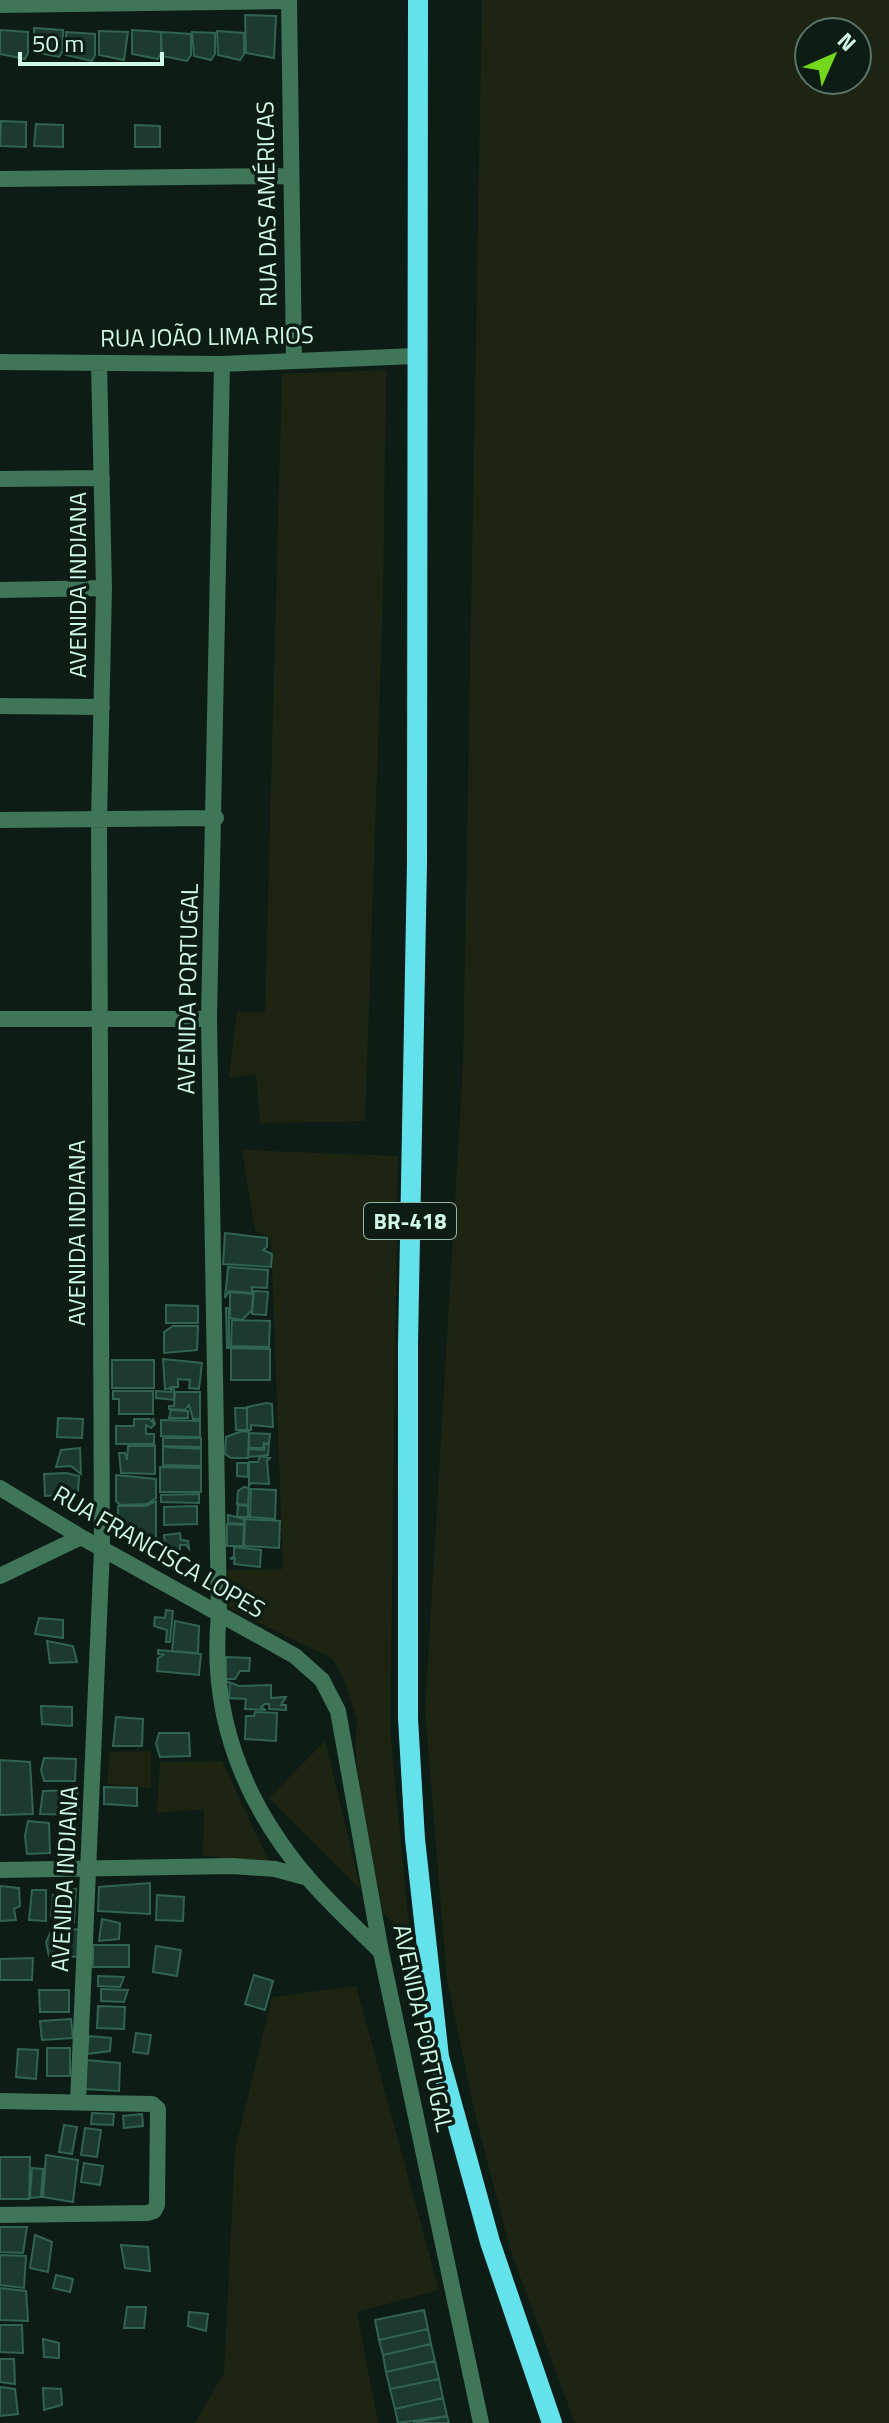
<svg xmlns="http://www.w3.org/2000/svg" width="889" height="2423" font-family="'Titillium Web',sans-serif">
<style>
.green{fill:#1d2512;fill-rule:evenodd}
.building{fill:#1c3a30;stroke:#316351;stroke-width:2}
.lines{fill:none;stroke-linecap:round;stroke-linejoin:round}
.minor{stroke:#3f7558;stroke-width:16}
.primary{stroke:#64e2eb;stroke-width:20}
.labels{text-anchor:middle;stroke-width:7;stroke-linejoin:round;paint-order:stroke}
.shield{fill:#0e1c16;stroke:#95b7a8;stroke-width:2}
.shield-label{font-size:22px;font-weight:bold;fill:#cff9e6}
.street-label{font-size:24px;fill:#cff9e6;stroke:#0e1c16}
</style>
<rect width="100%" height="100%" fill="#0e1c16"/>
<path class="green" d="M482,0H889V2423H575L511,2252L476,2118L447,1980L425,1711L463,1066ZM809,32H857V80H809Z
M386,370L383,598L365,1121L260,1123L256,1074L229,1078L237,1012H265L282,374Z
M242,1150L398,1156L390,1729L410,1939L383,1913L360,1794L355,1747L357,1720L344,1679L333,1659L227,1607L228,1570L283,1569L271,1239L255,1230Z
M325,1741L361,1890L269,1798Z
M151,1751V1788L107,1784L110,1752Z
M222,1761L270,1864L203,1855L204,1809L157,1813L160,1762Z
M356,1986L439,2290L357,2312L378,2423H195L224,2373L235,2150L272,1997Z"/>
<path class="building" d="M245,15L276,16L274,58L246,53Z
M34,28L63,30V51L59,57L34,52Z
M0,30L28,32V53L25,59L0,54Z
M132,30L161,32V53L158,59L132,54Z
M99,31L128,32L124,60L99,55Z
M217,31L244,33V54L240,60L218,55Z
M66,32L95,34V55L92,61L66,55Z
M161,32L191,34V55L187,61L162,56Z
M192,32L215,33V54L211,60L194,56Z
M1,121L26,122V147L0,146Z
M36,124L63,125V147L34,146Z
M135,125L160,126V147H135Z
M225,1233L267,1238V1247L263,1250L272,1254L271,1267L223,1264Z
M228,1267L268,1270L267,1288L252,1287V1293L229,1291L225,1298Z
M254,1291L268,1292L266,1315L252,1314Z
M230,1292L253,1294L252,1310L242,1320L230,1318Z
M166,1305L198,1306V1323H166Z
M226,1308H229V1348H227Z
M232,1320L270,1321L269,1347L231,1346Z
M173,1326H198L197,1350L164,1353V1332Z
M231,1348L270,1349V1380H231Z
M163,1359L202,1363L199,1389L189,1388L190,1380L178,1379V1387L165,1389Z
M112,1360H154V1388H112Z
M171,1387H174V1400L156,1398V1391L171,1392Z
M113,1391H153V1414H119V1399H113Z
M175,1392H200V1419H193L189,1405L185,1410L169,1409V1406H174Z
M266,1403L272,1404L273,1427L251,1425V1430H247V1407Z
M235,1408H247V1430H236Z
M171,1410L188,1411V1418H169Z
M58,1418L83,1419L82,1438L57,1437Z
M153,1418L155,1424L151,1428L146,1425V1434H154V1444H116V1426H134V1419H150L153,1423Z
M161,1420L200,1421V1437L161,1436Z
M242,1431L249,1432L248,1458H231L225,1454L226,1437Z
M249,1433L270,1434L269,1444L264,1443L263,1448H249Z
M163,1438H201V1447L163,1446Z
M264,1444H269L268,1455L248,1457L249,1449L264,1450Z
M128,1446H155V1474L121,1473L119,1453H125L127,1460Z
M163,1447L201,1449V1466L163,1465Z
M80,1448L81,1474L71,1466L56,1467L61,1450Z
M260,1456L270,1458L267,1461L269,1484L251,1483L249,1486V1462H258Z
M237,1463H248V1477L237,1476Z
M160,1467L201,1468V1492H160Z
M66,1473L79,1476L78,1494L45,1496L44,1474Z
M116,1475L156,1479V1498L147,1504L120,1505L116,1501Z
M244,1487L249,1488L248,1505L237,1504L238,1491Z
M251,1489L276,1490L275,1519L250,1517Z
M199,1494V1503L161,1502V1495Z
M156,1501V1539H149V1534H134V1525H118V1506H146Z
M238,1505L248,1506V1517H237Z
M197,1506V1524L164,1525V1507Z
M228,1515L244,1519V1524L228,1523Z
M245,1519L280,1521L279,1548L244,1546Z
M227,1524L244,1525L243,1546H227Z
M180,1533L181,1540L188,1541L189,1549L186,1545H180V1555L166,1556L164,1535Z
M234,1547L261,1550L260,1567L234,1564L235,1558L230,1559L234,1556Z
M166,1610L173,1611L170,1642H166L167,1630L154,1626L155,1617L165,1618Z
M39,1618L63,1620V1638L35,1634Z
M175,1621L199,1626L198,1653L172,1651Z
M47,1641L73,1646L77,1662L50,1663Z
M158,1650L201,1654L199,1675L157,1671L158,1658L163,1655L158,1654Z
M226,1657L250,1658L249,1671H240L235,1679H226Z
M226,1681L239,1686L271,1685V1698L286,1697L281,1705H286V1710L269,1709V1704H265L261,1707L266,1710L245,1709L246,1699L229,1698L230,1683Z
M41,1706L72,1707V1726L42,1724Z
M255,1712L277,1713L276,1741L245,1739L246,1716H254Z
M116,1717L143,1719L142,1746H113Z
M159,1733H189L190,1756L160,1757L156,1744Z
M44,1758L76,1759L75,1781H44L41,1770Z
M0,1760L30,1762L33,1814L0,1815Z
M104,1787L137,1788V1806L104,1804Z
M77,1790L79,1815L40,1814L43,1791Z
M28,1821L49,1823L50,1853L27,1854L25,1836Z
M150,1883V1914L98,1911L99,1887Z
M0,1886L19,1888L20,1906L14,1909L16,1920L0,1921Z
M61,1889H76L74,1922L51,1916L53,1895L58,1896Z
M32,1890H46V1921L29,1920Z
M157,1895L184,1897L183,1921L156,1920Z
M102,1919L120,1923L119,1939L99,1941Z
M53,1927L81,1930L80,1957L49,1956L46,1942Z
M93,1945H129V1967H93Z
M156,1946L181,1950L177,1976L153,1972Z
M33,1958L32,1980H0V1959Z
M254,1975L273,1981L265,2010L245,2004Z
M98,1976L124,1977L120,1987L98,1986Z
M101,1989L128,1990L124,2002L101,2001Z
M39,1990H69V2012H40Z
M98,2006L125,2007L124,2029L97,2028Z
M71,2019L73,2038L42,2040L40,2021Z
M136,2033L151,2035L148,2054L133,2052Z
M89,2036L111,2038L110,2051L87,2054Z
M47,2048H70V2076H47Z
M18,2049L38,2050L36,2079L16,2077Z
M86,2060L120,2063L119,2091L84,2089Z
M92,2113L114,2114L113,2125L91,2124Z
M142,2114L143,2126L124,2128L123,2116Z
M64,2125L77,2127L72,2154L59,2152Z
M85,2128L101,2130L97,2157L81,2155Z
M46,2155L78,2160L73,2202L43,2197Z
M0,2157H30L29,2199H0Z
M84,2163L103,2166L100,2185L81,2182Z
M32,2168L43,2169L41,2197L30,2198Z
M0,2227H27L23,2253L0,2252Z
M35,2235L52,2242L48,2272L30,2268Z
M121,2245L148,2247L150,2271L125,2268Z
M0,2255L26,2256L24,2288L0,2285Z
M56,2275L73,2279L70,2292L53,2288Z
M0,2288L26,2291L28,2321L0,2320Z
M127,2307H146L144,2328H124Z
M424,2310L428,2329L379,2340L375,2320Z
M189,2312L208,2314L206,2331L188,2326Z
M0,2325H22L23,2353L0,2352Z
M428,2329L431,2344L383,2355L379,2340Z
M43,2339L59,2343V2358L44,2357Z
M431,2344L435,2361L386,2372L383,2355Z
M0,2359H14L15,2384L0,2382Z
M435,2361L439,2379L390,2389L386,2372Z
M439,2379L443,2398L395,2409L390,2389Z
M0,2387L15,2389L18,2414L0,2416Z
M43,2388L61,2389L62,2405L44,2410Z
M443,2398L447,2416L398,2423L395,2409Z
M447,2416L449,2423H413Z"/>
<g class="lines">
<path class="minor" d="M289,0L294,359
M0,5L289,1
M0,179L289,176
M0,362L222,364L415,356
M222,364L209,1019L219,1614C209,1714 243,1802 308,1878C330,1904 357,1928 381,1952
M0,479L102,478
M0,590L104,588
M0,706L102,707
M0,820L216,818
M0,1019H209
M0,1488L81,1537L295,1656L322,1680L338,1711L381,1952L481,2423
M0,1576L81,1537
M0,1870L232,1866L275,1869L308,1878
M0,2101L152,2104L158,2109L157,2205L154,2211L147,2213L0,2215
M78,2102L102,1549L99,821L104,588L99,363"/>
<path class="primary" d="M418,0L417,863L408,1344V1718L415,1839L439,2057L490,2242L552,2423"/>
</g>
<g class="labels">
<rect class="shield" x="364" y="1203" width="92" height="36" rx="6"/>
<g class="shield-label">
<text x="410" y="1229">BR-418</text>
</g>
<g class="street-label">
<text transform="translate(267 204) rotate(-91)" y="8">RUA DAS AMÉRICAS</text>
<text transform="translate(207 337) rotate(-1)" y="8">RUA JOÃO LIMA RIOS</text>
<text transform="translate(78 585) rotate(-90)" y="8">AVENIDA INDIANA</text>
<text transform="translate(188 989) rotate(-89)" y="8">AVENIDA PORTUGAL</text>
<text transform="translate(77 1233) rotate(-90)" y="8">AVENIDA INDIANA</text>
<text transform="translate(159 1552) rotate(30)" y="8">RUA FRANCISCA LOPES</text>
<text transform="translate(65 1879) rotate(-87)" y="8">AVENIDA INDIANA</text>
<text transform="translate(423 2028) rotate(78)" y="8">AVENIDA PORTUGAL</text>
</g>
</g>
<g transform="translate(833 56) rotate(45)"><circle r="38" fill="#0e1c16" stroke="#5b7469" stroke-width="2"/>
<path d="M0-6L14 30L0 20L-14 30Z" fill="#73d81c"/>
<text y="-12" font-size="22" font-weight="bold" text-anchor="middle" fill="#cff9e6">N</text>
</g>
<path d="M20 52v12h142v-12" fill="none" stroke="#cff9e6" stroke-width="4"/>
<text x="32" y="52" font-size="24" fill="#cff9e6" stroke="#0e1c16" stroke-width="6" paint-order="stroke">50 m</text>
</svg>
